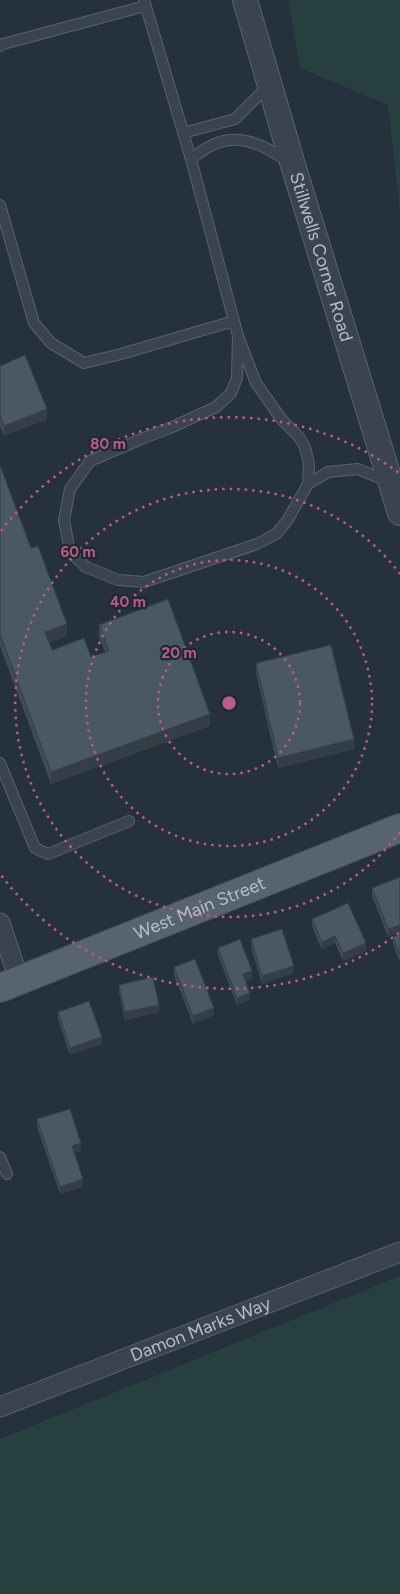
<svg xmlns="http://www.w3.org/2000/svg" width="400" height="1594" font-family="Figtree,sans-serif">
<style>
.green{fill:#273f3f}
.lines{fill:none;stroke-linecap:round;stroke-linejoin:round}
.service-casing{stroke:#57626c;stroke-width:12}
.minor-casing{stroke:#57626c;stroke-width:21}
.tertiary-casing{stroke:#57626c;stroke-width:26}
.primary-casing{stroke:#424d57;stroke-width:30}
.service{stroke:#39444e;stroke-width:10}
.minor{stroke:#39444e;stroke-width:19}
.tertiary{stroke:#39444e;stroke-width:24}
.primary{stroke:#57636e;stroke-width:28}
.wall{fill:#3f4c56}
.shaded-wall{fill:#333e46}
.building{fill:#495864;stroke:#333e46}
.ring{fill:none;stroke:#bd5b87;stroke-width:2.5;stroke-dasharray:2.5 5}
.labels{text-anchor:middle;stroke-width:4.5;stroke-linejoin:round;paint-order:stroke}
.street-label{font-size:18px;fill:#b5bfc9;stroke:#1e2933}
.centre{fill:#bd5b87;stroke:#1e2933;stroke-width:2.5}
.ring-label{font-size:15px;text-anchor:middle;font-weight:bold;fill:#bd5b87;stroke:#1e2933;stroke-width:4.5;stroke-linejoin:round;paint-order:stroke}
</style>
<rect width="100%" height="100%" fill="#25323e"/>
<path class="green" d="M288,0H400V213L388,105L300,68Z
M400,1276V1594H0V1439Z"/>
<g class="lines">
<defs>
<path id="service" d="M144,0L191,159L238,336L256,383L282,420L299,437L305,447L309,464L308,484L287,521L276,534L257,544L144,582L118,580L86,567L70,552L64,520L70,489L90,461L144,438L170,428L216,407L231,393L237,378L238,336
M0,46L3,44L145,6
M183,133L235,119L269,85
M191,159C199,153 208,146 217,143C243,133 268,148 289,162
M0,205L34,323L51,343L84,363L121,354L234,321
M308,484L328,472L358,469L389,482
M0,763L35,848L48,854L129,821
M0,1157L7,1174"/>
<g id="minor">
<path d="M0,923L19,980"/>
<path id="s1" d="M0,1407L400,1252"/>
</g>
<g id="tertiary">
<path id="s2" d="M245,0L293,165L400,513"/>
</g>
<g id="primary">
<path id="s3" d="M0,988L400,828"/>
</g>
</defs>
<use href="#service" class="service-casing"/>
<use href="#minor" class="minor-casing"/>
<use href="#tertiary" class="tertiary-casing"/>
<use href="#primary" class="primary-casing"/>
<use href="#service" class="service"/>
<use href="#minor" class="minor"/>
<use href="#tertiary" class="tertiary"/>
<use href="#primary" class="primary"/>
</g>
<path class="wall" d="M0,366L47,419L4,436L0,426Z
M0,465L31,548L67,636L49,643L52,650L91,657L105,652L99,637V625L210,726L51,784L0,646Z
M256,663L354,749L278,768L256,673Z
M400,877V932L388,937L372,896V888Z
M312,919L366,951L343,961L335,943L322,950L312,926Z
M400,934V962L393,944V937Z
M251,939L294,973L262,984L251,947Z
M218,948L252,979L246,981L250,1000L237,1005L218,955Z
M174,967L214,1015L193,1024L174,975Z
M119,985L159,1012L125,1020L119,992Z
M58,1012L102,1044L70,1055L58,1019Z
M37,1119L81,1151L74,1153L83,1187L60,1194L37,1127Z"/>
<path class="shaded-wall" d="M47,409V419L4,436V426Z
M67,624V636L45,644V632Z
M210,714V726L51,784V772Z
M354,739V749L278,768V758Z
M400,925V932L388,937V929Z
M335,936V943L322,950V942Z
M366,943V951L343,961V953Z
M294,966V973L262,984V976Z
M252,971V979L243,982V974Z
M250,993V1000L237,1005V998Z
M159,1005V1012L125,1020V1012Z
M214,1008V1015L193,1024V1016Z
M102,1037V1044L70,1055V1048Z
M81,1143V1151L72,1154V1146Z
M83,1179V1187L60,1194V1187Z"/>
<path class="building" d="M25,355L47,409L4,426L0,415V366Z
M0,465L31,548L38,546L67,624L45,632L52,650L84,638L91,657L109,651L99,625L168,599L210,714L51,772L0,634Z
M331,645L354,739L278,758L256,663Z
M400,877V925L388,929L372,888Z
M348,903L366,943L343,953L335,936L322,942L312,919Z
M282,929L294,966L262,976L251,939Z
M400,934V955L393,937Z
M240,939L252,971L243,974L250,993L237,998L218,948Z
M195,959L214,1008L193,1016L174,967Z
M153,977L159,1005L125,1012L119,985Z
M89,1001L102,1037L70,1048L58,1012Z
M70,1109L81,1143L72,1146L83,1179L60,1187L37,1119Z"/>
<g class="ring">
<circle cx="229" cy="703" r="71"/>
<circle cx="229" cy="703" r="143"/>
<path d="M400 832A214 214 0 1 1 400 574"/>
<path d="M399 933A286 286 0 0 1 1 875M1 531A286 286 0 0 1 399 473"/>
</g>
<g class="labels">
<g class="street-label">
<text dy="6" stroke="none"><textPath href="#s2" startOffset="268">Stillwells Corner Road</textPath></text>
<text dy="6" stroke="none"><textPath href="#s3" startOffset="215">West Main Street</textPath></text>
<text dy="6" stroke="none"><textPath href="#s1" startOffset="215">Damon Marks Way</textPath></text>
</g>
</g>
<circle cx="229" cy="703" r="8" class="centre"/>
<g class="ring-label">
<text x="108" y="449">80 m</text>
<text x="78" y="557">60 m</text>
<text x="128" y="607">40 m</text>
<text x="179" y="658">20 m</text>
</g>
</svg>
